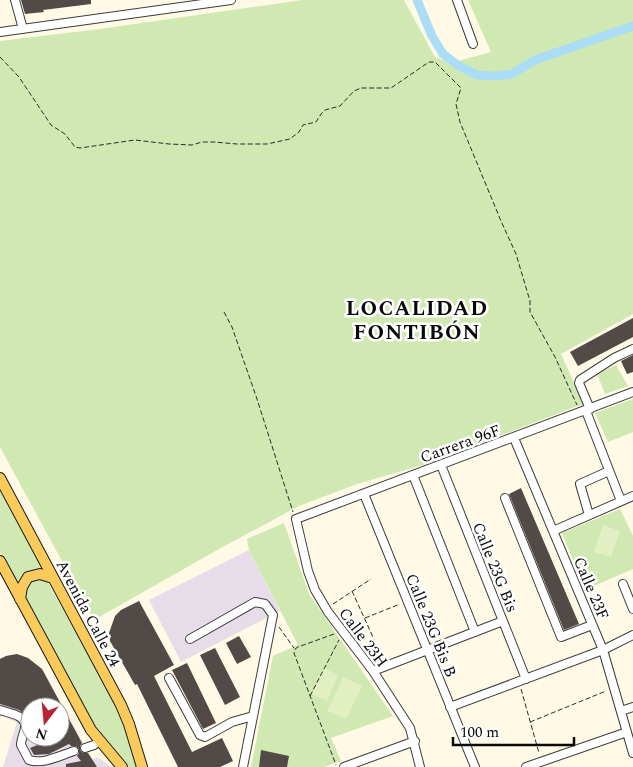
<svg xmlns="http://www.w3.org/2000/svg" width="633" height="767" font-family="Spectral,serif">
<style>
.industrial{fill:#e7dde9;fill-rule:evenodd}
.green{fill:#d0e8b1}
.pitch{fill:#e2efc3}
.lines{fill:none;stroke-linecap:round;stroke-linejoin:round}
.canal{stroke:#abdef6;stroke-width:9}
.building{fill:#524a46}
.minor-casing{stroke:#3c3c3c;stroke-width:10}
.major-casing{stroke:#1a1a1a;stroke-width:12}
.path{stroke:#2b2b2b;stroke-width:1;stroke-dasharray:5 2.5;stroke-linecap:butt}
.minor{stroke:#fff;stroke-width:8}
.major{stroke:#facb5b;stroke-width:10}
.labels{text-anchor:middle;stroke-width:5;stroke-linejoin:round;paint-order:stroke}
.street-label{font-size:16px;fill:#090909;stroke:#fff}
.district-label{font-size:21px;font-weight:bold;letter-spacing:1px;fill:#090909;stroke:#fff}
</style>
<rect width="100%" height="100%" fill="#fff9e6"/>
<path class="industrial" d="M249,550L280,611L181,662L149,600Z
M17,654L28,658L42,669L92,759L99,758L111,767H3L17,722L0,716V659L6,656ZM30,707H60V737H30Z"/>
<path class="green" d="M302,0H404L435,57L451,63L491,52L468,0H633V314L561,354L584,405L577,406L433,462L357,484L299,506L219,549L94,620L0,447V41L100,29Z
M616,365L628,386L605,394L597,374Z
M633,399V432L608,442L595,413Z
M0,487L43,569C31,569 22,572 17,584L0,552Z
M620,509L633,536V569L585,590L562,533Z
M284,523L309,594L393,716L331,738L341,761L324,767H251L273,656L298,645L249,550L247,539Z
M36,578L47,581L120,713L137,767H127L96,730L26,601C24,590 27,584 36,578Z"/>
<path class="pitch" d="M603,525L620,531L611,557L594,552Z
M324,668L338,675L327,701L312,694Z
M343,677L362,686L346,719L327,711Z"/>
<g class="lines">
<path class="canal" d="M417,0L432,36L443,54L459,66L477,75L495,76L512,74L535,60L633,26"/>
</g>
<path class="building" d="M21,0H91V4L43,10L44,12L25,14Z
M633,318V337L578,366L570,352Z
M633,355V372L627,374L621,361Z
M521,488L579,624L564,630L509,494Z
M139,601L174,665L154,676L192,752L222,738L233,761L220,767H178L137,684L135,685L110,641L109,633L115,616L121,610Z
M239,636L251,657L237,664L226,643Z
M215,648L240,697L225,705L200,655Z
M17,654L28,658L42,669L82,743L80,746V750L83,753H88L97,767H66V764L81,761L77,756L79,753V749L76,746H71L69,744L49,754L34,755L30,748L40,744L37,737H60V707H30V719L19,710L0,704V659L6,656Z
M187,663L216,723L203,729L172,670Z
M261,750L289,756L287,767H259Z"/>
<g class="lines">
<defs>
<path id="minor" d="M15,0L23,29
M457,0L473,44
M0,32L231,0
M590,409L579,383L580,380L614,358L633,349
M586,411L621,501
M514,438L603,650L633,753
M441,465L526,679
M413,475L475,632
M364,494L475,767
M505,498L561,637L592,625
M589,515L580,484L609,471
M553,531L633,496
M623,584L633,609
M190,639L255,602L265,604L273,615L243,767
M373,671L503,621
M169,678L200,735L205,737L232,722L253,716
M450,707L603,650L633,635
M0,710C9,713 27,715 25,728C24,734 21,739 21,745L29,760C43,765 61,755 74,751
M621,711L633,707
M85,748L94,745L99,741
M344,767L415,741
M420,767L410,728L373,671L328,612L315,590L308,571L296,519L633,392
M526,767L627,732"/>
<path id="major" d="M0,478L121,705L129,724L142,767
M0,561L91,730L122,767
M20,599L22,587L28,577L40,574L53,578"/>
</defs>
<use href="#minor" class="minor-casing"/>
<use href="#major" class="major-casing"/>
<path class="path" d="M0,57L19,77L51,125L65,134L75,147L80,148L135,140L169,144L192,145L202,142H214L237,144H267L290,139L299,132L303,125L316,122L321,114L325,110L340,106L354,91L361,88H391L429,62H435L461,88L456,104L460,122L501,221L516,254L530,301V312L555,357L577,405
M224,312L232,327L257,399L293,512
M352,591L377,646
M333,604L371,579
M365,618L400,604
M279,627L294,648
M334,634L298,647L295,649L294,653L336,765
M521,689L539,753
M310,696L339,640
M530,722L606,691"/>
<use href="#minor" class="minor"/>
<use href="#major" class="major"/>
</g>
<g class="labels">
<g class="street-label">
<text transform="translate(460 443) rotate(-20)" y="6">Carrera 96F</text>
<text transform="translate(496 567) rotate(68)" y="6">Calle 23G Bis</text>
<text transform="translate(592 588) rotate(67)" y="6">Calle 23F</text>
<text transform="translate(89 613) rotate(62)" y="6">Avenida Calle 24</text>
<text transform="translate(432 625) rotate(68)" y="6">Calle 23G Bis B</text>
<text transform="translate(364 637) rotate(53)" y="6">Calle 23H</text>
</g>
<g class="district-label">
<text x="417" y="315">LOCALIDAD<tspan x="417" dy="24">FONTIBÓN</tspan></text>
</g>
</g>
<g transform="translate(45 722) rotate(196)"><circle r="24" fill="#ffffff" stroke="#9d9d9d"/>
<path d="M0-4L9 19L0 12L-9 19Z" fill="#b92231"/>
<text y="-8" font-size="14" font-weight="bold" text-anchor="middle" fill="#090909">N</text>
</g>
<path d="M453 737v8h121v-8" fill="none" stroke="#090909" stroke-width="2.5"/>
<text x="460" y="737" font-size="15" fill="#090909" stroke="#ffffff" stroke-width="4" paint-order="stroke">100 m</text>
</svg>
